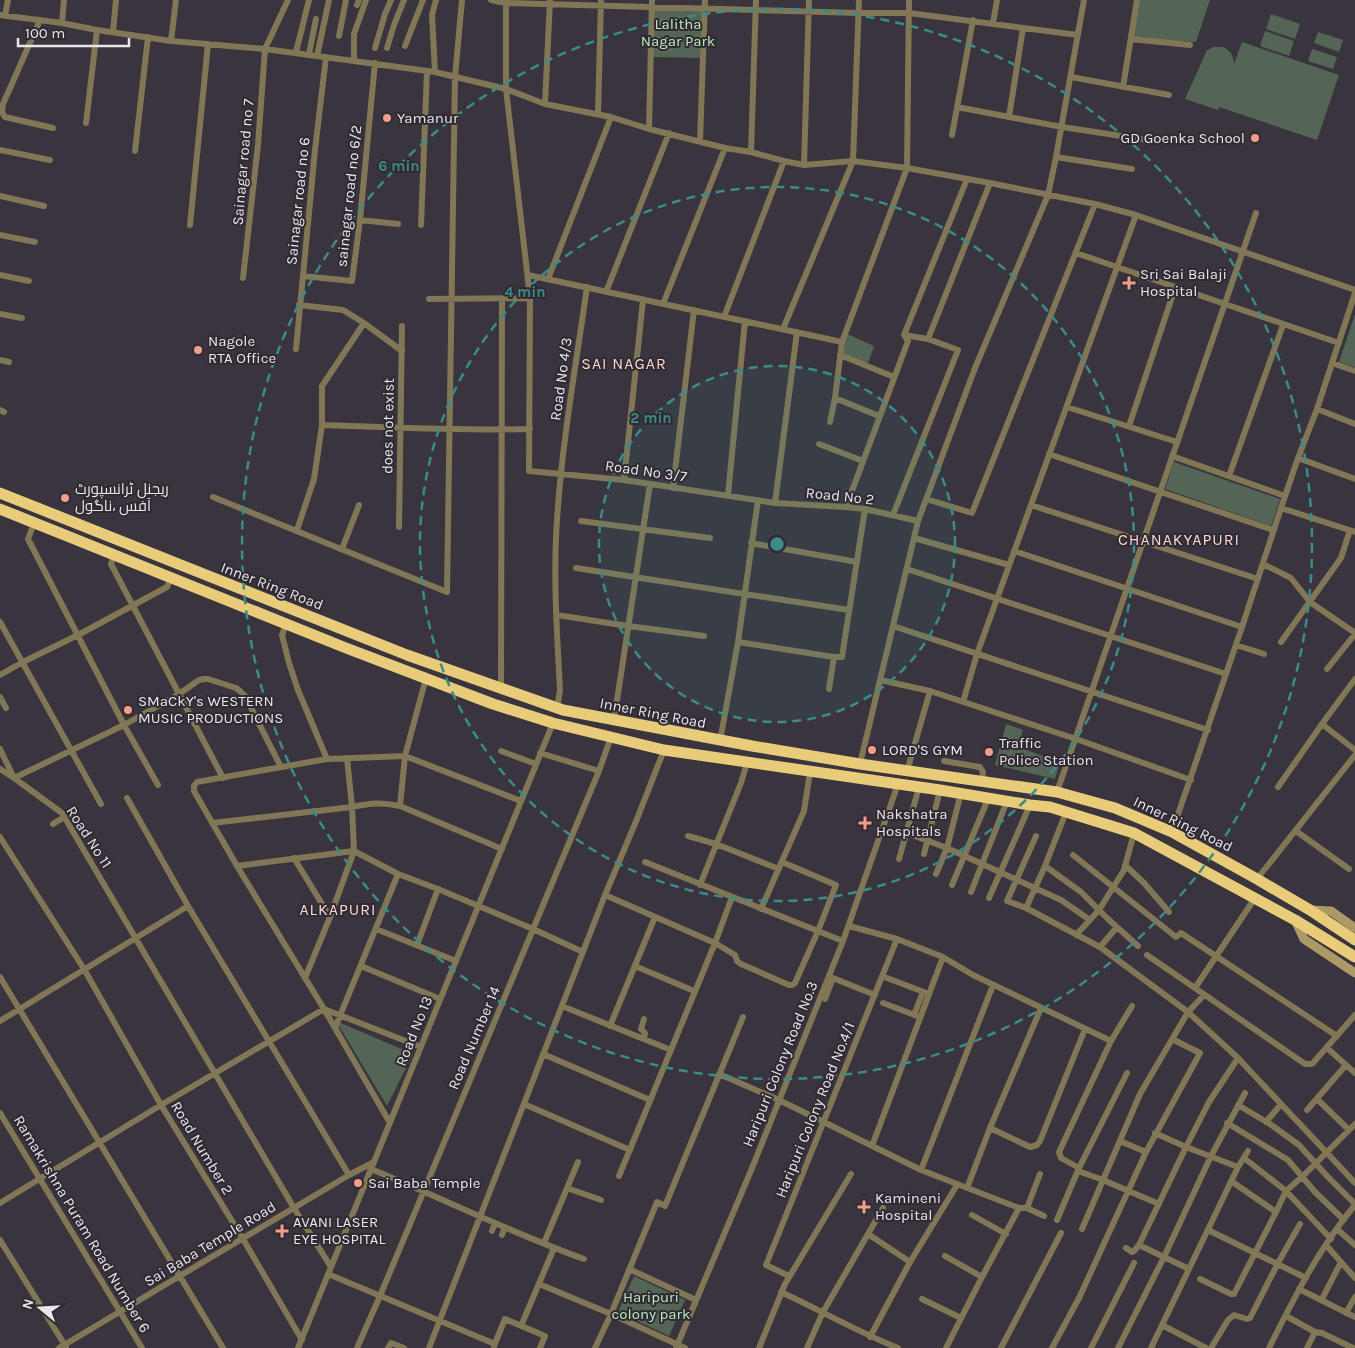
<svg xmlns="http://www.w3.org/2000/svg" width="1355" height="1348" font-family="Karla,Cairo,sans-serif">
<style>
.green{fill:#546455}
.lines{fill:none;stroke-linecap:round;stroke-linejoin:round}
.street{stroke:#817656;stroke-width:6}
.secondary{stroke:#ab9966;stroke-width:9}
.highway{stroke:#e9cc7a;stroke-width:11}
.ring{fill:none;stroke:#3b8c87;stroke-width:2.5;stroke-dasharray:9 6}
.poi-dot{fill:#f49d8b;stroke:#302a33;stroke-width:2}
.labels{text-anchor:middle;stroke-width:4;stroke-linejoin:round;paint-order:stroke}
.park-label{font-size:15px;fill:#bcebbf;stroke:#302a33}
.poi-label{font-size:15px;fill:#e9e5eb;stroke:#302a33;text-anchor:start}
.street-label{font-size:15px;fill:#e9e5eb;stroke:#302a33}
.neighbourhood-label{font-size:16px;letter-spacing:1px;fill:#fad7d0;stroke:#302a33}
.centre{fill:#3b8c87;stroke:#302a33;stroke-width:2.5}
.ring-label{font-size:15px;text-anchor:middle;font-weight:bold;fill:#3b8c87;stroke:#302a33;stroke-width:4;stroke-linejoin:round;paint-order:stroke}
</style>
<rect width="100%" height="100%" fill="#3a343e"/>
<path class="green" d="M1137,0H1210L1196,42L1131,39Z
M652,8L704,9L703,58L652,57Z
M1271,14L1300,24L1295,39L1266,29Z
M1265,31L1294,41L1289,56L1260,46Z
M1318,32L1343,40L1339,52L1314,43Z
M1242,42L1339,75L1317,140L1219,107L1218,110L1185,99L1207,50L1214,47H1224C1232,52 1233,57 1234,64Z
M1312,49L1337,57L1333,69L1308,61Z
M1355,314V367L1339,362Z
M845,333L874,346L867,366L840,355Z
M1174,462L1280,499L1271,526L1165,489Z
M1006,724L1023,730L1018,747L1060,762L1055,779L995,765Z
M336,1021L413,1054L387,1106Z
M634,1276L685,1300L669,1336L618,1312Z"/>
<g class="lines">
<path class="street" d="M491,0L506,3L859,13H909L1078,35
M506,3V89L530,298L529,471L624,480L775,503L846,507L865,509L918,521
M357,5L359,0
M0,15L62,23L97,30L171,41L265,49L435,72L506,89L545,104L611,117L649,129L725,148L751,152L784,161L804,165L853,161L907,168L990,183L1095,204L1136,215L1355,290
M5,16L8,0
M40,20L3,104L2,112L5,117L53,128
M62,23L64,0
M993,23L997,0
M113,32L116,0
M339,36L346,0
M1131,39L1190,45
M171,41L176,0
M405,46L423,0
M375,48L385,14L391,0
M387,48L394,25L404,0
M296,52L309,0
M309,54L316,19
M317,56L329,0
M354,61V34L366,0
M435,72L432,15L436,0
M1071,77L1169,95
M1123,87L1137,0
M545,104L550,0
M957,107L1062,127L1148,140
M598,114L601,0
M1009,117L1023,28
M86,123L97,30
M649,129L652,0
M952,135L973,20
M700,141L705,0
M0,150L50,160
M135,151L148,37
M751,152L756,0
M1056,157L1132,169
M804,165L809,0
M0,196L44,206
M360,220L398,224
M190,225L208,44
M421,225L427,71
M0,235L35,242
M1076,253L1339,343
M0,275L29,281
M528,275L842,342
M303,276L352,281L360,220L375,63
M243,278L258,145L265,49L288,0
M548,279L611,117
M606,292L669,133
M429,299L530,298
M663,304L725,148
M299,305L343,310L364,323L402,351
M0,314L22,318
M724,317L784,161
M783,329L853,161L859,0
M904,335L928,339
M296,349L315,150L326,57
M840,355L894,377
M0,360L9,362
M1332,363L1355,371
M1067,407L1177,442
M1317,409L1355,424
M0,410L4,412
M879,416L835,398L842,342L907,168L909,0
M830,422L835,398
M322,425C391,427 460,431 530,429
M1129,426L1175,288
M819,444L863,461
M1049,454L1273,530
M1172,456L1285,496
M1298,458L1355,479
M1229,476L1283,325
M624,480L643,300
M673,488L694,310
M728,495L745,321
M213,497L447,592L455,77L462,0
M926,499L972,513L1095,204
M775,503L797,332
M1031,505L1258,579
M846,507L908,341L904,335L967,179
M1281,508L1355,532
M893,515L958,350L928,339L990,183
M581,521L710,538
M34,523L28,539L124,725L158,785
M399,527L402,326
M297,530L314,479L322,425V386L364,323
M914,538L1009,565
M751,543L857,562
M342,549L359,505
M1014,551L1242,627
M114,554L111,564L223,778
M1263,564L1291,578L1310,602L1355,633
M576,568L849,610
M907,569L1226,674
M557,615L628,626L704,636
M0,622L101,804
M286,624L282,635L289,663L298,690L327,759
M893,626L1208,730
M738,642L834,657
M1281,642L1341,558L1350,530
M1236,645L1264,654
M1327,669L1355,634
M0,675L23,662L78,635L167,587L171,578
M1355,679L1322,724L1355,750
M880,680L930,691L907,771
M501,688L502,299
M829,689L834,657H842L865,509
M930,691L1076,739L1191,780
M0,697L6,708
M963,702L977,654L1136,215
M557,708L560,690C557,634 553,577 557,520C562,442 576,365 587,287
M614,720L650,484
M720,741L738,642L758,500
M0,749L14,778L124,725L179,694L199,680L204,679H208L236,688L240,691L245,696L281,767
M501,751L536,764
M540,753L599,771
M944,761L980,767L983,772L982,782
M860,764L918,521L975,368L1048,195L1056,157L1084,0
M0,769L14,778L62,813L294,1208L331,1267
M1278,787L1322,724
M1057,792L1256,213
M127,798L188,906L349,1175
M400,806L405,756L426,678
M212,823L352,807C372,803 380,802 400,806L502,849
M53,824L64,817
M1296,831L1349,869
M1172,832L1242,627L1281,508L1298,458L1317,409L1355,293
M907,833L947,848L1061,900L1090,920
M688,836L716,844L779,869
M1036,836L1007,901L1026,908L1100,947L1188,1012L1238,1058L1355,1183
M0,837L84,969L161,1105L243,1239L302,1340
M924,854L940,790
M1073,855L1176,937L1181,933L1337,1036
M294,858L330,917
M899,859L919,787
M645,862L843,941
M1125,865L1144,883L1169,912
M237,866L354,851L398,874L438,889L533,929L583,952
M1045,866L1081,892L1108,919L1138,946
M936,874L947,848L961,793
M1257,879L1355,755
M700,885L741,783L747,763
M952,885L988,799
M971,892L1007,801
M605,895L715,943L619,1176
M732,897L715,943L735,955L737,961L741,964L789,985H792L795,983L818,931L836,885L782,862
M989,898L1030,805
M1026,908L1045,866L1066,812
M761,909L804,811L810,772
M849,926L897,939L943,957L973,975L1111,1041L1132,1006
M376,929L456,961
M1076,935L1099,910L1124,870L1134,833
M417,945L438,889
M1100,947L1117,927
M1147,955L1305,1064H1311L1313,1063L1355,1015
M361,966L440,999
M635,966L694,991
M882,976L929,994
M0,977L223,1348
M305,978L330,917L354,851L352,807L347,758
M1195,988L1255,898
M825,999L833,978L875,995
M883,1003L920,1017
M562,1006L671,1050
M914,1015L923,992
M644,1019L641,1029L645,1033L644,1039
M0,1021L188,906
M610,1026L655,917
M335,1028L398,874
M1327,1048L1355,1073
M543,1054L650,1100
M719,1074L779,1100L921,1170L1019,1208
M1317,1099L1349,1130
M524,1104L630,1150
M1238,1105L1270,1124L1299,1145L1327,1176L1355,1204
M1307,1110L1346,1065
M0,1113L142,1348
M1266,1122L1281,1104
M390,1123L324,1009L237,866L194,791V786L197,782L327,759L405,756L521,801
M1227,1123L1288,1160L1315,1192L1344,1220
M990,1128L1030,1147L1037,1145L1040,1141L1085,1029
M1155,1133L1186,1147L1238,1167
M1120,1141L1146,1152
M872,1146L943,957
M1244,1158L1286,1191L1331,1239
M1079,1168L1061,1158L1059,1152L1111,1041
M371,1169C442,1198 511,1233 584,1259
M921,1170L993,985
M1078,1171L1103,1180L1159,1204
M567,1188L601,1200
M967,1188L990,1128L1041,1008
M0,1203L161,1105L324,1009L421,1047
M1027,1208L1044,1216
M1276,1212L1286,1191L1303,1176L1355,1124
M972,1215L1006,1234
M1057,1220L1079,1168L1127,1073
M1082,1229L1140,1094L1188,1012L1204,995
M1337,1229L1355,1245
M1208,1230L1306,1278
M492,1231L495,1223
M868,1234L910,1262
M502,1235L505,1227
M0,1240L66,1347
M544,1243L578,1162
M1326,1245L1355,1278
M1126,1248L1132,1252L1134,1251L1139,1245
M945,1256L982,1277
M629,1269L696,1300
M1189,1269L1139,1245L1186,1147L1209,1102L1238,1058
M328,1274L495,1344
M789,1276L766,1265L897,939
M1200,1279L1231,1294H1234L1276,1212L1231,1181
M539,1284L611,1314L685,1348
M1299,1289L1355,1317
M781,1292C820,1310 858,1332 898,1348
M922,1299L961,1318
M1322,1299L1341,1262
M1346,1313L1355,1297
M1286,1316L1315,1332L1322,1333L1353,1348
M1162,1325L1206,1348
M521,1326L554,1248
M870,1337L910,1262L957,1185
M494,1346L505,1319L545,1336L540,1348
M59,1348L349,1175L374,1162
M298,1348L553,723
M357,1348L380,1296L599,771L611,737
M388,1348L391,1343L404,1348
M429,1348L605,895L637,819L664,750
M595,1348L611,1314L657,1202L665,1206L743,1017
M676,1348L750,1173L843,941L898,784
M759,1348L785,1284L851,1174
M807,1348L823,1312L883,1208
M946,1348L982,1277L1019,1208H1027L1040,1174
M1001,1348L1061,1233
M1052,1348L1079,1298L1146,1152L1200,1053L1172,1039
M1091,1348L1134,1263
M1118,1348L1164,1257L1211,1156L1245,1093
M1151,1348L1238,1167L1248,1151
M1211,1348L1228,1320L1234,1315L1247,1319L1250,1318L1278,1263L1300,1224
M1269,1348C1294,1298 1319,1248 1355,1205
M1307,1348L1315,1332"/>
<path class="secondary" d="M1310,910L1331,911L1355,928
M1295,920L1304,939L1355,973"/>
<path class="highway" d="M0,493L407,655L563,710L752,746L860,764L1057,792L1115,808L1172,832L1257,879L1310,910L1355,940
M0,509L346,648L493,704L553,723L664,750L940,790L1030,805L1050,807L1134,833L1295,920L1355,957"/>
</g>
<circle cx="777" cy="544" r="178" fill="#3b8c87" fill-opacity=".12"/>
<g class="ring">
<circle cx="777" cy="544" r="178"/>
<circle cx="777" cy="544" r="357"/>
<circle cx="777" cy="544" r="535"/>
</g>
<g class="poi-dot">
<circle cx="387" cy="118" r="5"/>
<circle cx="1255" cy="138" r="5"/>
<path d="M1126.5 275.5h5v5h5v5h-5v5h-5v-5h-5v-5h5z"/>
<circle cx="198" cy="350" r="5"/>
<circle cx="65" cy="498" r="5"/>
<circle cx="128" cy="710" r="5"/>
<circle cx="872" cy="750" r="5"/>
<circle cx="989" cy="752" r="5"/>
<path d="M862.5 815.5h5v5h5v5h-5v5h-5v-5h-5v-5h5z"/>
<circle cx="358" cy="1183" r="5"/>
<path d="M861.5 1199.5h5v5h5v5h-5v5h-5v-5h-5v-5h5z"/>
<path d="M279.5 1223.5h5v5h5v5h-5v5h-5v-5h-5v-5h5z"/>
</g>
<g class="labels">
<g class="park-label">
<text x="678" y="29">Lalitha<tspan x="678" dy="17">Nagar Park</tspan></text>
<text x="651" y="1302">Haripuri<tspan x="651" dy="17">colony park</tspan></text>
</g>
<g class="poi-label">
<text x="397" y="123">Yamanur</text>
<text x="1245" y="143" text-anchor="end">GD Goenka School</text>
<text x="1140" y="279">Sri Sai Balaji<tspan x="1140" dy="17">Hospital</tspan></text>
<text x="208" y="346">Nagole<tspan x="208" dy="17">RTA Office</tspan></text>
<text x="75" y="494">ریجنل ٹرانسپورٹ<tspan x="75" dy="17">آفس ،ناگول</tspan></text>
<text x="138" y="706">SMaCkY's WESTERN<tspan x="138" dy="17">MUSIC PRODUCTIONS</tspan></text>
<text x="999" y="748">Traffic<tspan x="999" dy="17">Police Station</tspan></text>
<text x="882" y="755">LORD'S GYM</text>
<text x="876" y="819">Nakshatra<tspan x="876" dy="17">Hospitals</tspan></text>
<text x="368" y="1188">Sai Baba Temple</text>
<text x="875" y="1203">Kamineni<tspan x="875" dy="17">Hospital</tspan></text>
<text x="293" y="1227">AVANI LASER<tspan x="293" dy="17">EYE HOSPITAL</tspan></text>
</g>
<g class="street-label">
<text transform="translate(243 162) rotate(-85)" y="5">Sainagar road no 7</text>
<text transform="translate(349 196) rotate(-84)" y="5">sainagar road no 6/2</text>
<text transform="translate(298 201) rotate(-84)" y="5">Sainagar road no 6</text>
<text transform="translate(561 379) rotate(-82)" y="5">Road No 4/3</text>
<text transform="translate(388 426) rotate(-89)" y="5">does not exist</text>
<text transform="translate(646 471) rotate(8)" y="5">Road No 3/7</text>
<text transform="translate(840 496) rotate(6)" y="5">Road No 2</text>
<text transform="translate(272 586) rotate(21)" y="5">Inner Ring Road</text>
<text transform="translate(653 713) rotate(11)" y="5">Inner Ring Road</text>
<text transform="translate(1183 824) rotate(26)" y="5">Inner Ring Road</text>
<text transform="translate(89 837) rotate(57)" y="5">Road No 11</text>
<text transform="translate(414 1031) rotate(-68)" y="5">Road No 13</text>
<text transform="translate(474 1038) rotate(-67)" y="5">Road Number 14</text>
<text transform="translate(780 1064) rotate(-68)" y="5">Haripuri Colony Road No.3</text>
<text transform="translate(815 1110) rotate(-68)" y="5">Haripuri Colony Road No.4/1</text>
<text transform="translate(202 1148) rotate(59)" y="5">Road Number 2</text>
<text transform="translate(82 1224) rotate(59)" y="5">Ramakrishna Puram Road Number 6</text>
<text transform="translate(210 1244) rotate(-31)" y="5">Sai Baba Temple Road</text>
</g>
<g class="neighbourhood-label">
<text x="624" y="369">SAI NAGAR</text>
<text x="1179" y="545">CHANAKYAPURI</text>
<text x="338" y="915">ALKAPURI</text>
</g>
</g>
<circle cx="777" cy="544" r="8" class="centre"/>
<g class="ring-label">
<text x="399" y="171">6 min</text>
<text x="525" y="297">4 min</text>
<text x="651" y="423">2 min</text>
</g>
<g transform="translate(40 1308) rotate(288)" stroke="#302a33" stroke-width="4" paint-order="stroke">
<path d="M0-4L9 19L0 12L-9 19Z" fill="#e9e5eb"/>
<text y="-8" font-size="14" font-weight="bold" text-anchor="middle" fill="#e9e5eb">N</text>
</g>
<path d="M18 38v8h111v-8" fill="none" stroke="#e9e5eb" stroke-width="2.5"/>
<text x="25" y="38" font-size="15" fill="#e9e5eb" stroke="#302a33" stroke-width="4" paint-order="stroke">100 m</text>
</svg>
